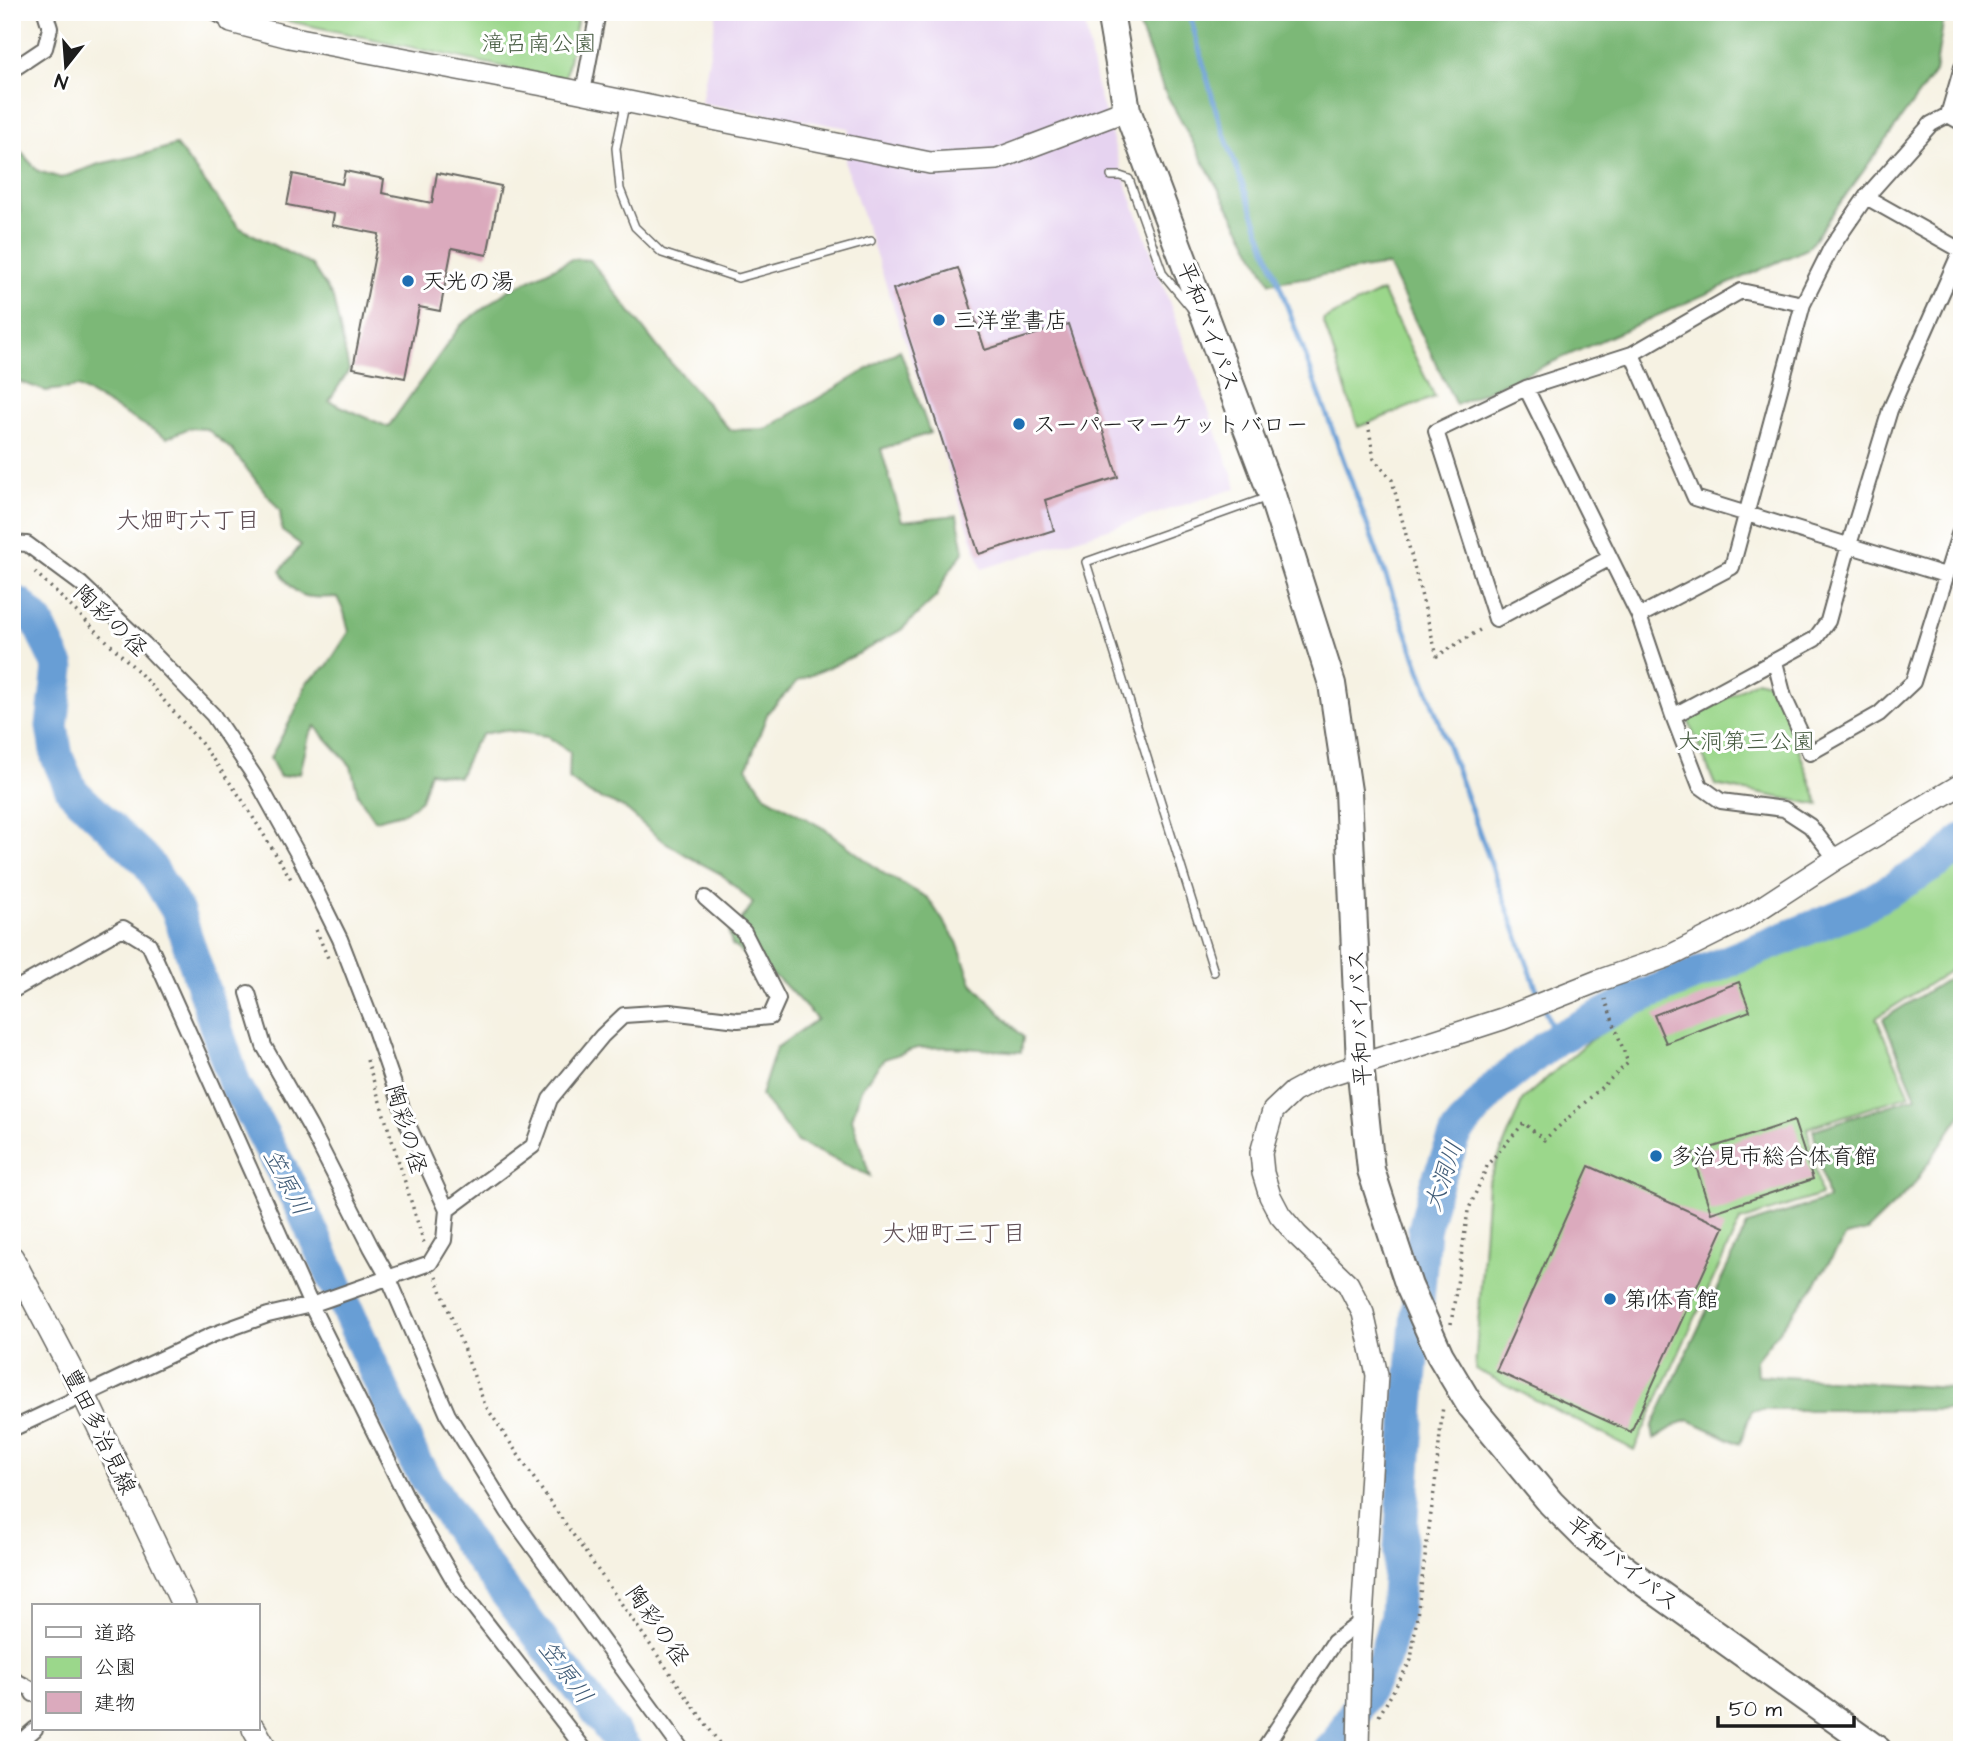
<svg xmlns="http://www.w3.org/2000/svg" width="1974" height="1762" font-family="'Architects Daughter','Klee One',sans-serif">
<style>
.built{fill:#e6d3f0}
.green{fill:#9bd78b;stroke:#5c7a54;stroke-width:2}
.forest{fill:#7cb877;stroke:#4c6a4a;stroke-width:2}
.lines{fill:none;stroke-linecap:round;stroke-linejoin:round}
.stream{stroke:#689ed5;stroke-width:5}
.river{stroke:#689ed5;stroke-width:33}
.building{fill:#dbaabd}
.lane-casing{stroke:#686762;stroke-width:10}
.street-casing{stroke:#686762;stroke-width:18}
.secondary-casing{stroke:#686762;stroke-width:24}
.primary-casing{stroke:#686762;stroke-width:26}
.highway-casing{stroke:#686762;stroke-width:30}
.path{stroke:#686762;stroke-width:3.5;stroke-dasharray:2 5;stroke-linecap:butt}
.lane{stroke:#fff;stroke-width:7}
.street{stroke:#fff;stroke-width:14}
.secondary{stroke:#fff;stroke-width:21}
.primary{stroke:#fff;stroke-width:23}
.highway{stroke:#fff;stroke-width:26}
.secondary-bridge-casing{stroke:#686762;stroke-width:24;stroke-linecap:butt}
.highway-bridge-casing{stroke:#686762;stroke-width:30;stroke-linecap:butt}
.secondary-bridge{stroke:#fff;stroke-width:21}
.highway-bridge{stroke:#fff;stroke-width:26}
.poi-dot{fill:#1f6fb2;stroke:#fff;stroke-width:2.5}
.labels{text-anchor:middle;stroke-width:6;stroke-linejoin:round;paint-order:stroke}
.park-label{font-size:23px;fill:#485d43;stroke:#fff}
.poi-label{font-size:23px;fill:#1c1c1c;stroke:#fff;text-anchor:start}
.street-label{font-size:23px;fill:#1c1c1c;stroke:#fff}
.neighbourhood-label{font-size:24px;fill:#5f4e54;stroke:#fff}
.water-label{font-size:24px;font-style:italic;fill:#425d78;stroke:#fff}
</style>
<rect width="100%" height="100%" fill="#fff"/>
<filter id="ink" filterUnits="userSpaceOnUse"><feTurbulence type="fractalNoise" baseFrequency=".0143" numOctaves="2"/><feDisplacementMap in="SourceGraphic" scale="14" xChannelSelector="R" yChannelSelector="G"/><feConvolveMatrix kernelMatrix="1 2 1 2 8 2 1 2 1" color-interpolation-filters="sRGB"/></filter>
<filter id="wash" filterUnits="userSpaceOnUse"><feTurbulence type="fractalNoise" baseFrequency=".00686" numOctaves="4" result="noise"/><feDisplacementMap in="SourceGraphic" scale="28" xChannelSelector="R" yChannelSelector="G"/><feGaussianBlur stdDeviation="1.57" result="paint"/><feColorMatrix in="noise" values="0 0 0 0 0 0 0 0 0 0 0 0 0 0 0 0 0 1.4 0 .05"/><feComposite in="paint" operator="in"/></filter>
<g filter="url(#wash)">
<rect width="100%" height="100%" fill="#f6f2e3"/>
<path class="built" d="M717,12H1083L1096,83L1124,178L1237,488L982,569L845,163L849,128L701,103Z"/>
<path class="green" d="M275,12H579L565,80L269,17Z
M1382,291L1435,397L1358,427L1323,320Z
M1757,680L1775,685L1819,805L1715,785L1688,720Z
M1958,863L1962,878V963L1876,1018L1910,1095L1807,1128L1821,1195L1740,1221L1634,1450L1475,1369L1488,1183L1523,1099L1589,1041L1647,1004L1856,916Z"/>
<path class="forest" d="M1134,12H1945L1935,72L1807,249L1456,405L1388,265L1270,283L1163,88Z
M12,142L38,171L61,178L99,164L141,155L176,145L240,228L312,265L333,298L349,370L329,401L388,427L461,325L507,291L572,259L590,260L664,355L730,430L766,429L900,350L930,433L881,449L902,521L957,515L964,551L948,573L936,597L901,630L854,656L798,681L768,712L747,768L766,796L825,829L883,873L928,898L957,942L972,983L1023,1037L1021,1052L951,1047L917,1048L884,1059L861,1089L852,1119L870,1176L797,1142L761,1095L776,1048L817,1019L782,982L732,945L729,933L747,913L753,903L721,874L689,857L659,838L624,808L590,794L569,779L570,752L547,736L503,730L483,734L473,746L459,777L430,772L421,800L406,812L375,820L358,795L351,766L315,726L309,736L300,773L280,777L270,758L295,712L307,682L327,666L349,632L344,612L337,597C306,598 296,600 280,571L301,545L282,531L280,511L232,450L207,429L189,428L167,438L78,387L46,391L12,379V231L20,211L18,169Z
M1962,970V1113L1912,1187L1867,1231L1846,1236L1811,1290L1756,1360L1757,1375L1962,1389V1410H1752L1740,1444L1689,1420L1678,1424L1654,1439L1652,1427L1747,1225L1828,1199L1813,1130L1916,1097L1883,1019Z"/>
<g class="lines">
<path class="stream" d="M1189,12L1217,114L1540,998
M1544,1007L1556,1039"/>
<path class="river" d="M12,601L20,604L38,623L59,668L52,726L57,757L72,791L148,863L178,912L235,1085L257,1123L302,1209L415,1461L466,1541L626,1750
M1330,1750L1337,1743L1384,1660L1396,1615L1409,1406L1424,1230L1435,1187L1457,1132L1497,1085L1556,1039L1630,1001L1859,908L1938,862L1958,846L1962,840"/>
</g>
<g id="blocks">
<path class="building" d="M345,171L384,179L382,193L432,203L437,173L501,186L487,255L452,248L440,311L419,307L405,378L353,368L379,234L332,225L334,214L287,205L293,174L342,184Z
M958,268L985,350L1068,324L1118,477L1045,500L1054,530L979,554L893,289Z
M1739,982L1750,1011L1666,1043L1654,1015Z
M1794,1121L1813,1179L1711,1213L1692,1154Z
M1589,1166L1724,1227L1631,1432L1496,1371Z"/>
</g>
</g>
<g filter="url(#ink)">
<use href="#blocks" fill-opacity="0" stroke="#686762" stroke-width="2"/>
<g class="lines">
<defs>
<path id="lane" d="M625,105L616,148L620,189L635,227L662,253L738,278L871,241
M1111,176H1120L1129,179L1163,274L1191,308
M1214,972L1086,562L1268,497"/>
<path id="street" d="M214,12L231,22
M12,70L45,48L50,28L45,12
M583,92L598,12
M1948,115L1962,123
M1866,197L1962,251
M1632,354L1695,498L1945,575
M1526,388L1639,616L1673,716L1700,786L1721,801L1784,809L1810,826L1836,859
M12,543L27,544L81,584L144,644L213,715L255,777L300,858L340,939L374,1027L408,1125L447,1210
M1610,558L1496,619L1436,431L1526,388L1632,354L1741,291L1803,304
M1639,616L1732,567L1803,304L1831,248L1866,197L1931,124L1948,115L1962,67
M1775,662L1784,697L1810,753L1879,714L1913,682L1962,525
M1673,716L1815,639L1828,621L1849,545L1890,410L1961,250
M12,991L123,928L149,944L311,1305L413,1510L456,1584L585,1750
M248,993L264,1046L310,1127L371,1247L389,1279L448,1415L508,1512L682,1750
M12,1429L212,1335L268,1315L311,1305L430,1263L444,1240L447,1210L533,1146L550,1099L602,1036L624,1015L670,1012L738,1020L770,1017L778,999L744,932L705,898
M12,1679L31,1689L33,1694
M12,1749L35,1729
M1263,1750L1334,1642L1362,1621"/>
<path id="secondary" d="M231,22L289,37L570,90L930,163L997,159L1127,110
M1360,1652L1377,1375L1363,1313L1348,1284L1297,1235L1280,1215L1270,1196L1263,1173L1261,1153L1273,1111L1293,1092L1319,1078L1502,1019L1598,981L1672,955L1744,919L1836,859L1962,784"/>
<path id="primary" d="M12,1258L84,1395L184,1606
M254,1729L266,1750"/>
<path id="highway" d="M1110,12L1127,110L1272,495L1332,684L1348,791L1360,1064L1371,1170L1395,1244
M1470,1405L1551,1503L1587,1539L1626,1570L1878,1750"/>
</defs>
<use href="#lane" class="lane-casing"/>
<use href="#street" class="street-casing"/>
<use href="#secondary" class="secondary-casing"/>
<use href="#primary" class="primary-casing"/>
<use href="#highway" class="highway-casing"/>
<path class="path" d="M1368,423L1374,459L1392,480L1437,656L1483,628
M35,572L139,672L201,743L241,798L291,879
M316,930L328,958
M367,1060L424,1243
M436,1277L485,1405L541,1489L724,1750
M1451,1324L1468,1211L1488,1164L1524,1123L1544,1140L1628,1063L1605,999
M1379,1716L1411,1660L1435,1484L1443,1405
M472,1750L485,1746L493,1750"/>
<use href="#lane" class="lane"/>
<use href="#street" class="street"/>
<use href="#secondary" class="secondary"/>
<use href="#primary" class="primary"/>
<use href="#highway" class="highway"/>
<defs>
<path id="secondary-bridge" d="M1358,1750L1360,1652"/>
<path id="highway-bridge" d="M1395,1244L1409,1286L1440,1355L1470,1405"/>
</defs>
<use href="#secondary-bridge" class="secondary-bridge-casing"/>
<use href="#highway-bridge" class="highway-bridge-casing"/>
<use href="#secondary-bridge" class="secondary-bridge"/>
<use href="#highway-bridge" class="highway-bridge"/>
</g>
</g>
<g class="poi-dot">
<circle cx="408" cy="281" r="7"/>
<circle cx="939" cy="320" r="7"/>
<circle cx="1019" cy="424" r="7"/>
<circle cx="1656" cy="1156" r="7"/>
<circle cx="1610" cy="1299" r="7"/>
</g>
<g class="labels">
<g class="park-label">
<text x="539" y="51">滝呂南公園</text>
<text x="1746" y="749">大洞第三公園</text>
</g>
<g class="poi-label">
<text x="422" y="289">天光の湯</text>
<text x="953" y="328">三洋堂書店</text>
<text x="1033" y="432">スーパーマーケットバロー</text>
<text x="1670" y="1164">多治見市総合体育館</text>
<text x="1624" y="1307">第1体育館</text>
</g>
<g class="street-label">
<text transform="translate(1209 326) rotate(69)" y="8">平和バイパス</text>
<text transform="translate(111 620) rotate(44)" y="8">陶彩の径</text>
<text transform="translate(1359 1018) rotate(-93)" y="8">平和バイパス</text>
<text transform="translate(407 1129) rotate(73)" y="8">陶彩の径</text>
<text transform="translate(100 1431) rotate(64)" y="8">豊田多治見線</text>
<text transform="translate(1623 1563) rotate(39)" y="8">平和バイパス</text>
<text transform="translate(658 1625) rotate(55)" y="8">陶彩の径</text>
</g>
<g class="neighbourhood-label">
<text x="188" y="528">大畑町六丁目</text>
<text x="954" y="1241">大畑町三丁目</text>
</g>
<g class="water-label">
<text transform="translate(1443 1176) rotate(-71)" y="8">大洞川</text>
<text transform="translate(287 1182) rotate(62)" y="8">笠原川</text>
<text transform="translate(566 1672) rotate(53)" y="8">笠原川</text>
</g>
</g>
<rect width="1974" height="1762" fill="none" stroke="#fff" stroke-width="42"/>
<rect x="32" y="1604" width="228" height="126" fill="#ffffff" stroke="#a4a4a4" stroke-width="2"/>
<rect x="46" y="1627" width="35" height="10" fill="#ffffff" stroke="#a4a4a4" stroke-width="2"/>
<text x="94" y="1640" font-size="21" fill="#1c1c1c">道路</text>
<rect x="46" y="1657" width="35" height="21" fill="#9bd78b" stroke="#a4a4a4" stroke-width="2"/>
<text x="94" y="1674" font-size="21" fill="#1c1c1c">公園</text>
<rect x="46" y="1692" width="35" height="21" fill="#dbaabd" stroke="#a4a4a4" stroke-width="2"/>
<text x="94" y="1710" font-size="21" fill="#1c1c1c">建物</text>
<g transform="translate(66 66) rotate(197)" stroke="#ffffff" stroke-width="5" paint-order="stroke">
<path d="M0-5L12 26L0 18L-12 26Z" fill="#1c1c1c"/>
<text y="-10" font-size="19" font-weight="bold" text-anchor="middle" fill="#1c1c1c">N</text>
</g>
<path d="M1718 1716v10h136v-10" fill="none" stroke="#1c1c1c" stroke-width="3.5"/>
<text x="1729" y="1716" font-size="21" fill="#1c1c1c" stroke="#ffffff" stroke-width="5" paint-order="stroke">50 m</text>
</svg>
